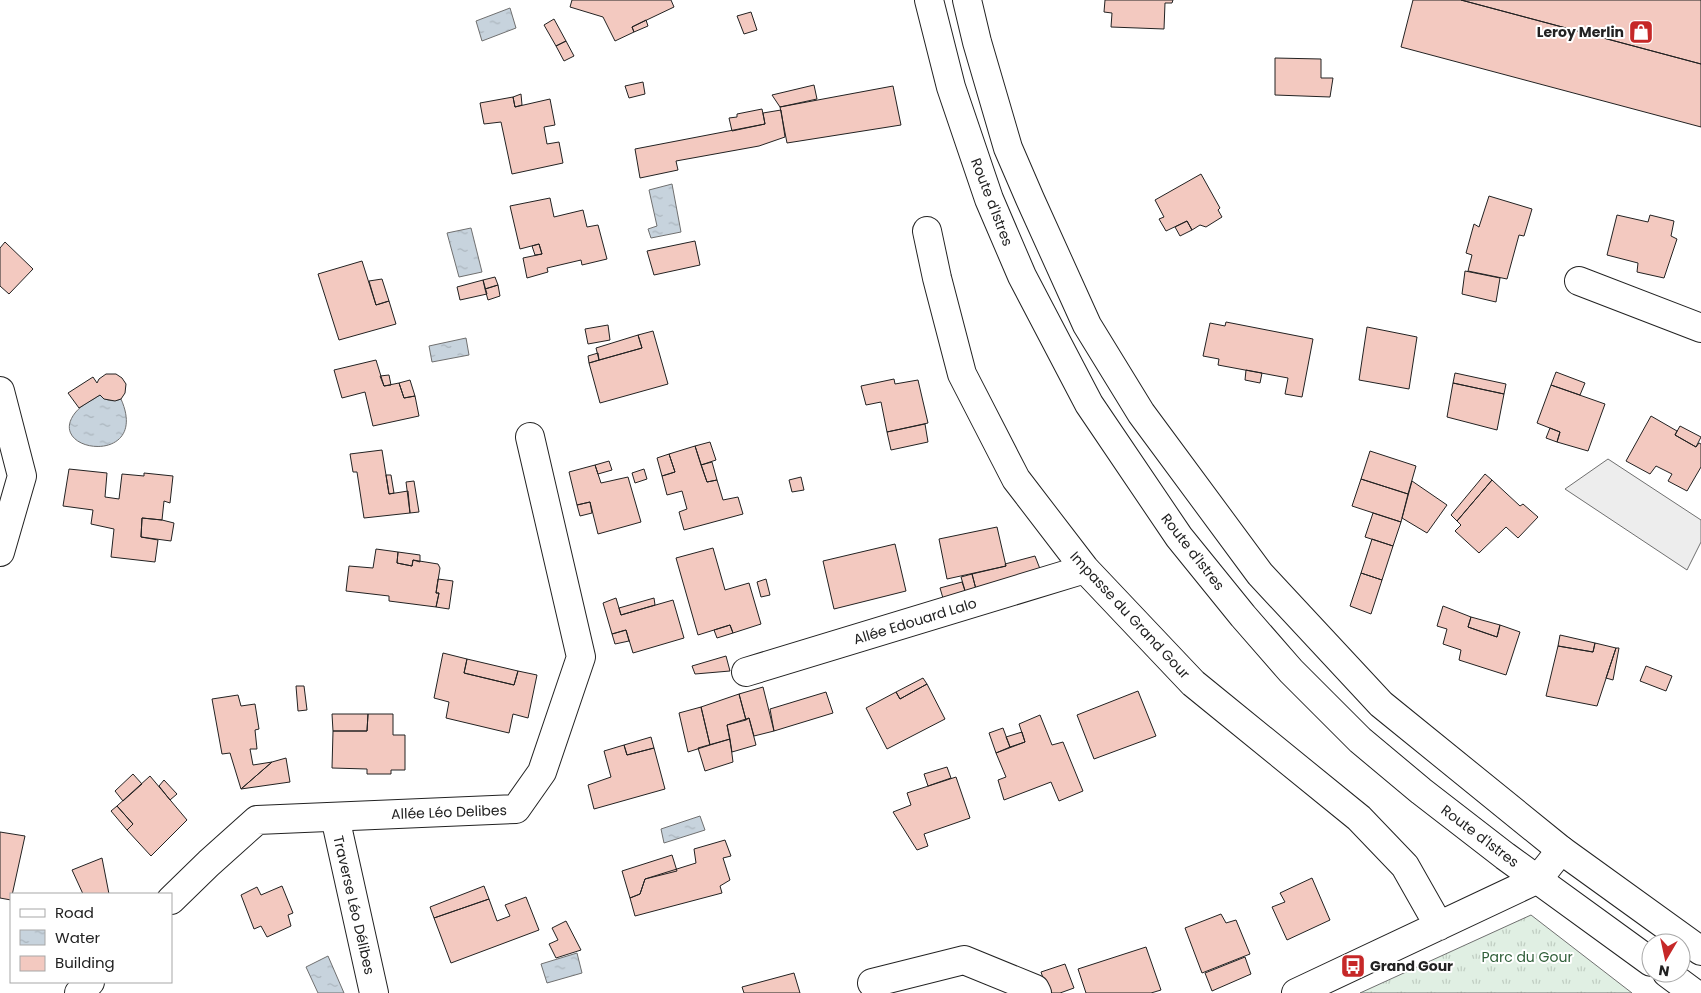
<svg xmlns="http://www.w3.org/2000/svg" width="1701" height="993" font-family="Poppins,sans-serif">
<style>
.grass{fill:url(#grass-tufts);stroke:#6f6f6f}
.parking{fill:#ededed;stroke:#6f6f6f}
.water{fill:url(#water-ripples);stroke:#6f6f6f}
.building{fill:#f3c9c0;stroke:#222}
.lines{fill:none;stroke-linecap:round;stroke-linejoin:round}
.street-casing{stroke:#222;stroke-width:30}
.primary-casing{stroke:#222;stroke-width:30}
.street{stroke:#fff;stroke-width:28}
.primary{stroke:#fff;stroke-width:28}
.labels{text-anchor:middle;stroke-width:4;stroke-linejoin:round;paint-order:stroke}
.poi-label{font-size:14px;font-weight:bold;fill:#222;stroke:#fff;text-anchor:end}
.street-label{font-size:14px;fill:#222;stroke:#fff}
.park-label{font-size:14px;fill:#2f5e38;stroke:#fff}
</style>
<defs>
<pattern id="grass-tufts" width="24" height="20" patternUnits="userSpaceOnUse" patternTransform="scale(1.25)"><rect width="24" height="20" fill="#e0efe3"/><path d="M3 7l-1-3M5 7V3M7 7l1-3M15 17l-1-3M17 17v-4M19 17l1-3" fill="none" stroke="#c0cdc2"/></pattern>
<pattern id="water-ripples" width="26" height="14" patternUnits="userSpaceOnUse" patternTransform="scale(1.25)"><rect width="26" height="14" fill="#c7d3dd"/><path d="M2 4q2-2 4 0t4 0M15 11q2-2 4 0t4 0" fill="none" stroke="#abb5bd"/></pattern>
</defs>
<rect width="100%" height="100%" fill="#fff"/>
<path class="grass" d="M1531,915L1632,993H1360Z"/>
<path class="parking" d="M1608,459L1701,520V542L1687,570L1565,489Z"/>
<path class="water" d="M510,8L516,28L482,41L476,21Z
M672,184L681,232L651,238L648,229L657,226L649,190Z
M471,228L482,272L459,277L447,233Z
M466,338L469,355L432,362L429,346Z
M100,395C107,401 112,402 121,399C151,467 44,453 75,413C81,405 92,400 100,395Z
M700,816L705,830L664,843L661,829Z
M577,953L582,973L547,983L541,964Z
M328,956L344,993H318L306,967Z"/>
<path class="building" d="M572,0H671L674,7L632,27L634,32L615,41L603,17L570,7Z
M1105,0H1173L1172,3H1165L1164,29L1111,27L1112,13L1104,12Z
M1413,0H1461L1701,64V127L1401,47Z
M1461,0H1701V64Z
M751,12L757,30L744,34L737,16Z
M554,19L566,41L556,46L544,25Z
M646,20L648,26L634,32L632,27Z
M566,41L574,56L564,61L556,46Z
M1275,58L1321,59V78H1333L1330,97L1275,95Z
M643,82L645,94L629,98L625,86Z
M814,85L817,99L780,107L772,95Z
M893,86L901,125L787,143L780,107Z
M521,94L522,105L515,107L513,97Z
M513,97L515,107L550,99L555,125L544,127L547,144L559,142L563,163L512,174L501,122L484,124L480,103Z
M762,109L765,124L732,131L729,118L737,117V114Z
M781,110L785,137L759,146L676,161L678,170L640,178L635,149L765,124L763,113Z
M1201,174L1220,208L1218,210L1222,217L1206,227L1200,225L1192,230L1187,221L1166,231L1159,219L1164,217L1155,200Z
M1489,196L1532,209L1524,236L1519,235L1507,279L1468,271L1472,255L1466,253L1474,224L1479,227Z
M550,198L554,217L583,210L587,227L598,225L607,259L582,265L581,260L547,268L548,272L527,278L523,258L542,254L539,244L520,249L510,206Z
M1617,215L1648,222L1650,215L1674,221L1671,236L1677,239L1664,278L1637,272L1638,263L1607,255Z
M1187,221L1192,230L1180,236L1175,227Z
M695,241L700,265L654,275L647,251Z
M5,242L33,269L9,294L0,286V248Z
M539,244L542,254L535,255L532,246Z
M362,261L376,305L389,301L396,324L339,340L318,274Z
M1465,271L1500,278L1496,302L1462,294Z
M495,277L498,285L485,289L483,280Z
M382,279L389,301L376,305L369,281Z
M483,280L487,294L460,300L457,287Z
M498,285L500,296L488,300L485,289Z
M1226,322L1313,339L1302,397L1285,394L1288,378L1218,365L1219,359L1203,356L1210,323L1225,326Z
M608,325L610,340L588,344L585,329Z
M1367,327L1417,337L1409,389L1359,380Z
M653,331L668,384L600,403L589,363L642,348L638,335Z
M638,335L642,348L599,360L596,348Z
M598,353L599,360L589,363L588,356Z
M376,360L384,386L399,383L404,398L415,396L419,416L373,426L365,392L342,398L334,370Z
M1246,370L1262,373L1260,383L1245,380Z
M1556,372L1585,383L1580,395L1551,385Z
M1455,373L1506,384L1504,394L1453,383Z
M106,374H116L122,378L126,384L125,393L121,399L115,401L104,399L100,395L79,408L68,393L93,377L97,383L99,379Z
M389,375L391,385L384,386L380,376Z
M894,379L895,384L918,380L928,423L887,432L881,402L866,405L861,386Z
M410,380L415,396L404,398L399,383Z
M1453,383L1504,394L1497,430L1447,417Z
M1551,385L1605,404L1588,451L1557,442L1560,432L1537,423Z
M1651,416L1677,431L1675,435L1696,447L1699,443L1701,444V467L1687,491L1668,481L1672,474L1656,466L1650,474L1626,461Z
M925,424L928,442L891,450L887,432Z
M1680,426L1701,437L1696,447L1675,435Z
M1550,428L1560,432L1557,442L1546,438Z
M710,442L716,460L701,465L695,446Z
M695,446L707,482L717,480L723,500L738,497L743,514L684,530L679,512L687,509L682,491L667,495L662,476L675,472L669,454Z
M382,450L389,494L408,491L410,513L364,518L357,472H353L350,454Z
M1370,451L1416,466L1408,494L1361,479Z
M669,454L675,472L662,476L657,458Z
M609,461L612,470L598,474L595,465Z
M712,462L717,480L707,482L701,465Z
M595,465L601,483L628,477L641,522L598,534L590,502L577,505L569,472Z
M69,469L107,473L105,497L119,499L122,474L144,476V473L173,476L170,503L164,501L162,520L142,518L141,537L158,540L155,562L111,557L114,529L91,524L93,510L63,506Z
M644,469L647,479L635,483L632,473Z
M1485,474L1492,480L1457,521L1451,515Z
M386,475H391L394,493L389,494Z
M801,477L804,490L792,492L789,480Z
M1361,479L1408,494L1401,522L1352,506Z
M1492,480L1520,506L1523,504L1538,517L1518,538L1506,527L1479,553L1455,531L1461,525L1457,521Z
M414,481L419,512L410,513L406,482Z
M1412,481L1447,505L1427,533L1402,518Z
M590,502L592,513L580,516L577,505Z
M1373,513L1401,522L1393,546L1365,537Z
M142,518L162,520L174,523L171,541L141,537Z
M997,527L1006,566L947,579L939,539Z
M1372,539L1393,546L1382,580L1361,573Z
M895,544L906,591L834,609L823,561Z
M713,548L725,590L749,583L761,624L733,633L730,625L698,635L676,558Z
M376,549L398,552L397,563L412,566L413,560L438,564L440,568L436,593H439L436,607L389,601V596L346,591L349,566L373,568Z
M398,552L420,555V562L413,560L412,566L397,563Z
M1035,556L1042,574L977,593L972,574L1006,566L1005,564Z
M1361,573L1382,580L1371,614L1350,606Z
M972,574L977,593L967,597L961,577Z
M438,579L453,581L449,609L436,607L439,593H436Z
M766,579L770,595L761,597L757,582Z
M962,582L967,597L945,605L940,588Z
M616,598L621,615L673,600L684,638L633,653L626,630L612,634L603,603Z
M654,598L655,605L621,615L619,608Z
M1443,606L1471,617L1468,627L1497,637L1500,625L1520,632L1506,675L1459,660L1461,650L1443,644L1447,629L1437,626Z
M1471,617L1500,625L1497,637L1468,627Z
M730,625L733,633L717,638L714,630Z
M626,630L629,641L615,644L612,634Z
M1560,635L1595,643L1593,652L1558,646Z
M1595,643L1616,648L1597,706L1546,696L1558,646L1593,652Z
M1616,648H1619L1613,680L1606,678Z
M443,653L467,659L464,673L514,685L518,671L537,675L528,718L513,714L509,733L446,718L449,702L434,698Z
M726,656L730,671L695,674L692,666Z
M467,659L518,671L514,685L464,673Z
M1646,666L1672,676L1666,691L1640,681Z
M923,678L927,684L900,699L896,692Z
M927,684L945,719L887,749L866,708L896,692L900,699Z
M296,686H304L307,710L298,711Z
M763,687L774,731L754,736L749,718L746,720L739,694Z
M1138,691L1156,736L1094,759L1077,715Z
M826,692L833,713L774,731L770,709Z
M739,694L746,720L727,725L730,739L710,745L701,707Z
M238,695L241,706L255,704L259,729L255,730L257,749H250L253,765L272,762L241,789L230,753L222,754L212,699Z
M701,707L710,745L688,752L679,713Z
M332,714H368L367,731H333Z
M368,714H393V735H405V770H391V774H367V769L332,768L333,731H367Z
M1040,715L1052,745L1063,742L1083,791L1059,801L1051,782L1004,800L998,780L1006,777L996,753L1025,742L1019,724Z
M749,718L756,745L732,752L727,725Z
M1003,728L1010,747L996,753L989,733Z
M1022,732L1025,742L1010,747L1006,737Z
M651,737L654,748L627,755L624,745Z
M730,739L733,762L705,771L698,748Z
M624,745L627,755L654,748L665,789L594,809L588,785L611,777L604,751Z
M286,758L290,782L241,789L272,762Z
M947,767L951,778L928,786L924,774Z
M133,774L142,784L123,801L115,791Z
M150,776L187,820L151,856L127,830L133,824L117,806Z
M956,777L970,818L924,834L928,846L917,850L893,812L911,805L907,793Z
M164,780L177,794L170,800L159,786Z
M117,806L133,824L127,830L111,811Z
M0,832L25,836L11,900L0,898Z
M725,840L731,856L723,858L730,880L720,886L722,893L635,916L630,898L640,894L645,879L696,863L694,849Z
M672,855L677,871L645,879L640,894L630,898L622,871Z
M102,858L109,894H83L72,870Z
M1312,878L1330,920L1287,940L1272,907L1285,902L1280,893Z
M282,886L293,913L288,915L291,926L267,937L261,926L254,929L241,895L257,887L261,895Z
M484,886L489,899L434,918L430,907Z
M526,897L539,930L451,963L434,918L489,899L497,921L510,916L505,905Z
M1221,914L1226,923L1236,920L1250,954L1202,973L1185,928Z
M566,921L581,950L556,958L549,944L558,940L552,928Z
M1146,947L1161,990L1151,993H1086L1078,969Z
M1245,957L1251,974L1212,991L1205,973Z
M1065,964L1074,988L1060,993H1048L1041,972Z
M794,973L800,993H744L742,987Z"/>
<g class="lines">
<defs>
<path id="street" d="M927,231L937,278L962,374L1016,479L1085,569L1193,683L1359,818L1405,866L1439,926
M1579,281L1701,328
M0,391L22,476L0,552
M746,672L1085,569
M335,817L374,993
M171,900L209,863L257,820L516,809L542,772L581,657L530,437
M872,983L964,960L1035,989L1037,993
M79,993L90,982
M1296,993L1538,879L1561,850"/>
<path id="primary" d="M929,0L951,87L989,199L1022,276L1089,404L1179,537L1243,616L1291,671L1360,740L1421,791L1505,856L1651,962
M967,0L977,42L1008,148L1030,199L1087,325L1141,413L1260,574L1381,704L1561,850L1701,951
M1667,973L1694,993"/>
</defs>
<use href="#street" class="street-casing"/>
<use href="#primary" class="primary-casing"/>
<use href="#street" class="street"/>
<use href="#primary" class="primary"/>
</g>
<defs>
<symbol id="shop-square" viewBox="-11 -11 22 22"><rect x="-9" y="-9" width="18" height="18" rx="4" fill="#c62828" stroke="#fff"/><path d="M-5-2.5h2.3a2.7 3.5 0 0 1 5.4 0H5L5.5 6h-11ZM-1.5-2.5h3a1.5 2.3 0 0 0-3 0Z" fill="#fff"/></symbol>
<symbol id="bus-square" viewBox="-11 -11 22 22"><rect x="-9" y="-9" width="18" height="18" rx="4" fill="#c62828" stroke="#fff"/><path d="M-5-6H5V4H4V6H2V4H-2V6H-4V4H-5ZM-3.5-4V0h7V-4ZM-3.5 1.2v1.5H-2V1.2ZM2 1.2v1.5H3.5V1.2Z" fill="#fff"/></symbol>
</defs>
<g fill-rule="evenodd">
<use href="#shop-square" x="1627" y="18" width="28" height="28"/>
<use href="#bus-square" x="1339" y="952" width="28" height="28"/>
</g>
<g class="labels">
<g class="poi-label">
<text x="1624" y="37">Leroy Merlin</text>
<text x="1370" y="971" text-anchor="start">Grand Gour</text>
</g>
<g class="street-label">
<text transform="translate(992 202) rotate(69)" y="5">Route d'Istres</text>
<text transform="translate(1193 552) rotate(52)" y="5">Route d'Istres</text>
<text transform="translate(1130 615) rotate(47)" y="5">Impasse du Grand Gour</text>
<text transform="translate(915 621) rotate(-17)" y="5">Allée Edouard Lalo</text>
<text transform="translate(449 812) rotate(-2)" y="5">Allée Léo Delibes</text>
<text transform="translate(1480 836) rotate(37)" y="5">Route d'Istres</text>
<text transform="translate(354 905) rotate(77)" y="5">Traverse Léo Délibes</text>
</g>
<g class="park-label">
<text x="1527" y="962">Parc du Gour</text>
</g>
</g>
<rect x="10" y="893" width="162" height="90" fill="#ffffff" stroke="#a7a7a7"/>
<rect x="20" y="909" width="25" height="8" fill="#ffffff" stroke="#a7a7a7"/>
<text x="55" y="918" font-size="15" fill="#222222">Road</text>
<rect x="20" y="930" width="25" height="15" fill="url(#water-ripples)" stroke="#a7a7a7"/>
<text x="55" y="943" font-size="15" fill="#222222">Water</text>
<rect x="20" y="956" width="25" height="15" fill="#f3c9c0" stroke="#a7a7a7"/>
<text x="55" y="968" font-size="15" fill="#222222">Building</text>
<g transform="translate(1666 958) rotate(189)"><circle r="24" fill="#ffffff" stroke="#a7a7a7"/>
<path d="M0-4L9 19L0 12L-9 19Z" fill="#c62828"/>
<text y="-8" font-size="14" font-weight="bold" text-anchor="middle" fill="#222222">N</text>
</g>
</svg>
